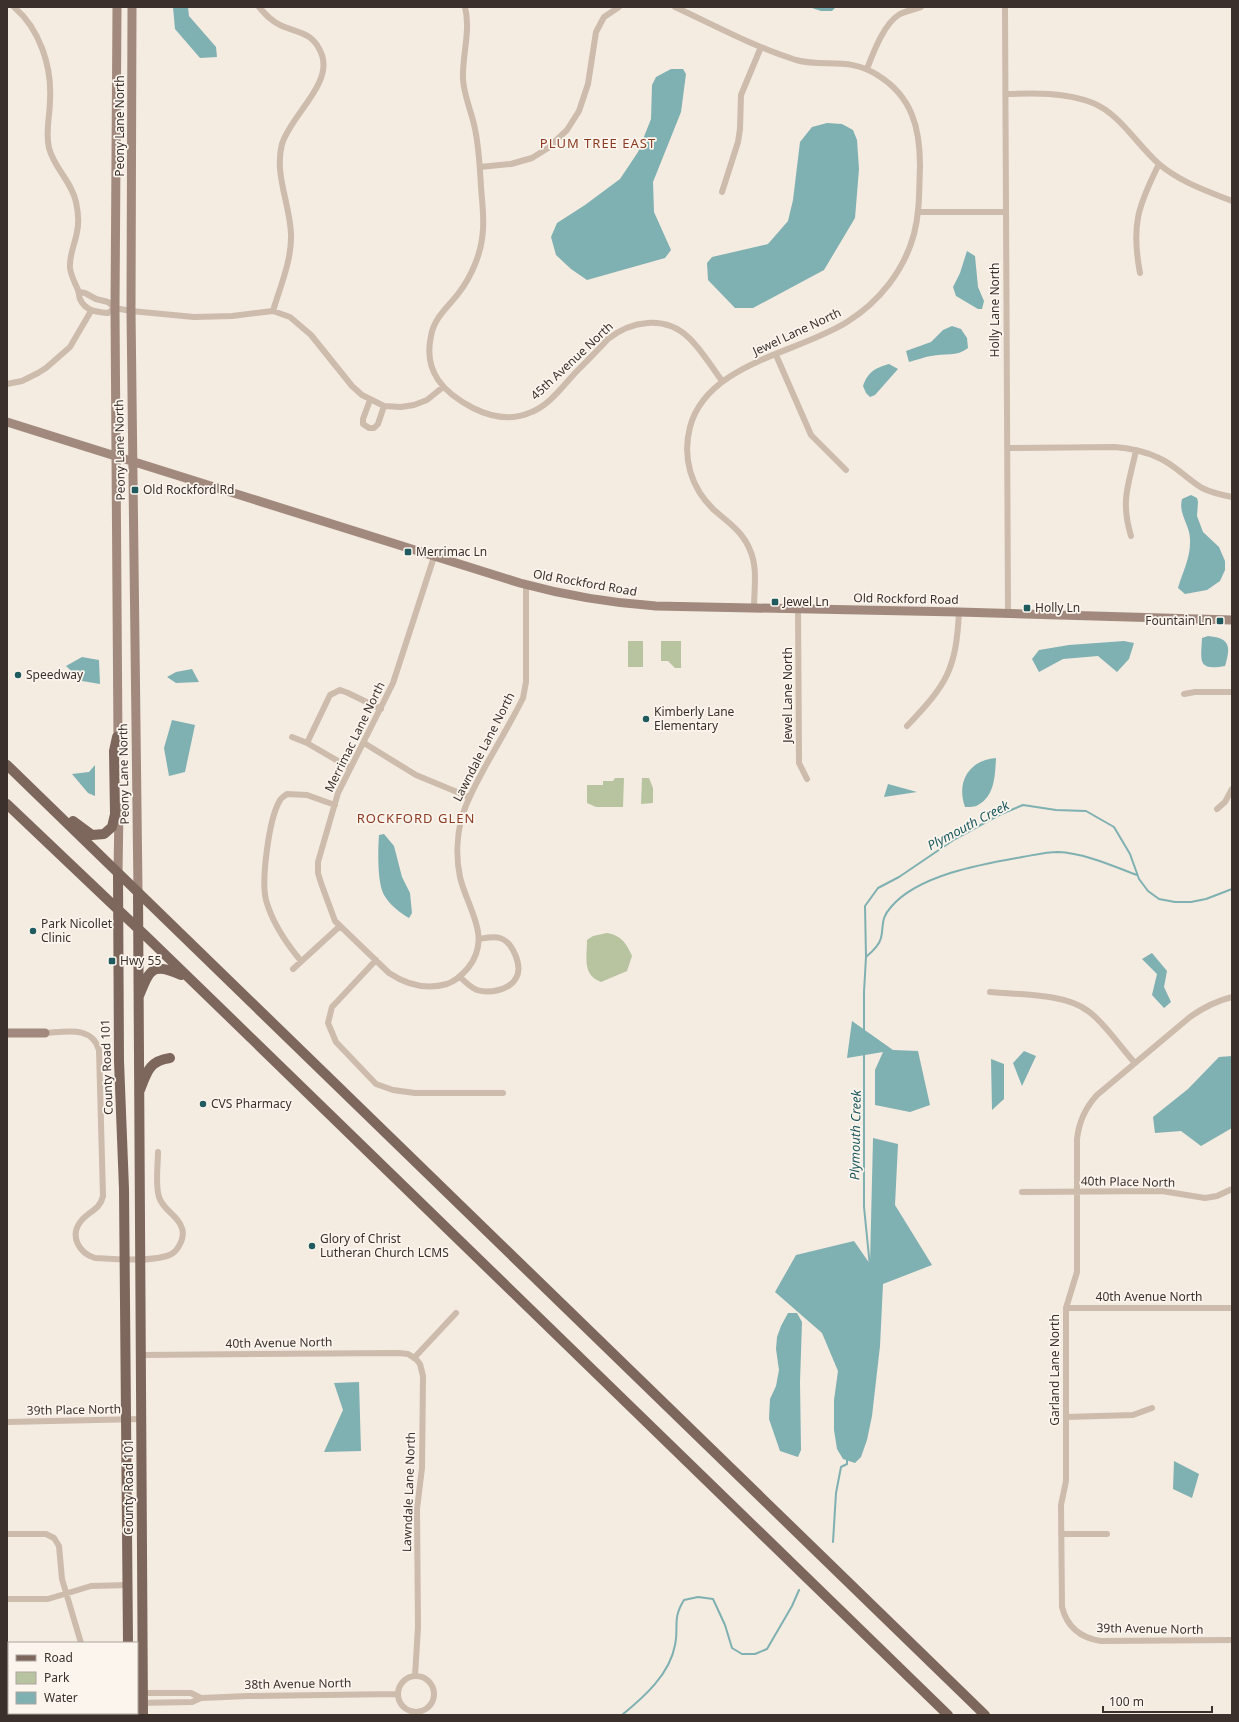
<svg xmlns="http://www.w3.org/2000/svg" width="1239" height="1722" font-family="'Noto Sans',sans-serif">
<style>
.green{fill:#b8c4a0}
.water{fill:#7fb0b2}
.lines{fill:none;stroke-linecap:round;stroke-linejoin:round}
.stream{stroke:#7fb0b2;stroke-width:2}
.street{stroke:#cdbbac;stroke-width:6}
.secondary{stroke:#a18a7d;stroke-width:9}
.primary{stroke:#7d675c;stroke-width:10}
.poi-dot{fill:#1f5a5e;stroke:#fbf5ee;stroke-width:1.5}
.labels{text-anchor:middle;stroke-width:3.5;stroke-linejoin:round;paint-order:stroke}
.street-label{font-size:12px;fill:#3b302b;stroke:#fbf5ee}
.poi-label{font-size:12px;fill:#3b302b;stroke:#fbf5ee;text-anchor:start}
.neighbourhood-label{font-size:13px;letter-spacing:1px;fill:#8c3b22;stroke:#fbf5ee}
.water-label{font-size:13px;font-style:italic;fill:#1f5a5e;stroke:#fbf5ee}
</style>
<rect width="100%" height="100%" fill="#f4ebe1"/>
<path class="green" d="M628,641H643V667H628Z
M661,641H681V668H675L668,661H661Z
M615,778H624L623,807H596L587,803V785H603V781H613Z
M642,778H649L653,788V803L641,804Z
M607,933C621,935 627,944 632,956L627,971L601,982C582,975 587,957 587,940L593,936Z"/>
<path class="water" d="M173,7H188L189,16L216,47L217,57L200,58L175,29Z
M809,7H836L832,11H821Z
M671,69H683L686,74L681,112L653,182L654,212L671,250L665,258L587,280L571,269L556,255L551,237L557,223L585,205L620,179L638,152L651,119L652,85L656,77Z
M827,123L842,124L853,130L857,140L859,169L855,218L824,270L753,308H735L708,280L707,263L712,257L768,244L788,221L793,200L800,142L812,127Z
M967,251L975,256L978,287L984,301L982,309H978L956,296L953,287L960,273Z
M952,326L961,329L967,338L968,348C957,357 944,353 931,356C924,357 917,360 909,362L906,351L931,342L943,330Z
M889,364L898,369L875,395L870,397L866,393L863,386C868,372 875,368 889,364Z
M1191,495L1197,498L1198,502L1197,516L1203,532L1219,547L1225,561V570L1220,581L1207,590L1185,594L1178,588C1183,571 1191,557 1190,539C1190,525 1178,514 1182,499Z
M1208,636C1230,638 1231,646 1225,666C1197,671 1201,661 1202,638Z
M1124,641L1134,643L1129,659L1117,672L1098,656L1063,659L1039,672L1032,659L1039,650L1069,645Z
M82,657L99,660L100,684L82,681L66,666Z
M192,669L199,682L176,683L167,677L176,672Z
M172,720L195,725L185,772L169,776L164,748Z
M996,758C995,775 995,796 978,805C975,807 969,807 965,807C956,782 969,760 996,758Z
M95,765V796L88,793L72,774L89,772Z
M888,784L917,792L884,797Z
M384,834L394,846L402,877L410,893L412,913L409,918C400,913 389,904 384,895C377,883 378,848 379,835Z
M1152,953L1167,971L1164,987L1171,1002L1164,1008L1152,995L1157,974L1142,959Z
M852,1021L893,1050L918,1051L930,1105L910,1112L875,1105V1070L883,1052L847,1058Z
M1024,1051L1036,1056L1022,1086L1013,1063Z
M1232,1056V1128L1201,1146L1181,1131L1155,1133L1153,1117L1188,1089L1219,1057Z
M991,1059L1004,1064V1099L992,1110Z
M873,1138L898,1144L895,1205L932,1265L883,1284L880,1346L872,1416L867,1440L861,1457L855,1463L843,1459L837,1449L834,1430V1400L838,1371L822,1333L775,1292L796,1255L854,1241L870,1264Z
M788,1313H797L802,1322L800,1382L801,1450L798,1457L780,1451L769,1419L770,1399L776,1386L779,1370L776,1349L777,1337L781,1326Z
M359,1382L361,1451L324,1452L343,1410L334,1383Z
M1174,1461L1199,1474L1192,1498L1173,1489Z"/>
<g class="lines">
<path class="stream" d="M866,957C872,952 879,946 881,938C884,926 880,919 891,907C918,875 982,864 1022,857C1034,855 1046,852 1058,852C1084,853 1113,866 1137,875
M864,1031V992L866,957L865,906L878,888L899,877L955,839L999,815L1023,805L1056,810L1086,811L1114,827L1130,854L1139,879L1148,891L1159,899L1175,902H1191L1206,899L1232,889
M864,1054V1207L870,1267
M833,1542L836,1493L841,1467L847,1464V1457
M622,1715C644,1697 670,1674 675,1645C679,1627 672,1619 684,1600L698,1597L713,1599L725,1625L732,1648L742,1654H755L767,1649L792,1606L799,1590"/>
<path class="street" d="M14,7C40,29 52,67 50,100C50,116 45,132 49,148C54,168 72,182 76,202C78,211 79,223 77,232C75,244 69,255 70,268C71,276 75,283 78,290C79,293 79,296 80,299C85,311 97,312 108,313L115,308
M259,7C265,14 271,21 280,25C299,34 313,31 322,55C332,85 291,115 282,144C274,174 290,204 291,234C292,260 280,287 273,311
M465,7C471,31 462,55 463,79C464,97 472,112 475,129C479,148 480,168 481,187C482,201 484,215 483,229C482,252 472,276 458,294C447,308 434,318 431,336C423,372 444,393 473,408C491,417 510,421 529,413C549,406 562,387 576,372C587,361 598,350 608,339C631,321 664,315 688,337C701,349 711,366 722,381
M675,7C714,25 754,47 796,60C825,68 849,56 879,76C912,97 920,128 920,166C919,189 920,211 914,234C904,271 879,302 847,322C798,353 707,363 690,427C682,458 691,488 714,510C728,522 743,532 750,550C758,568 754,589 754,608
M1005,7L1008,613
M867,69C873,53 884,23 900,14C907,11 914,9 921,7
M1006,94C1034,93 1065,92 1093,103C1120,114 1137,145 1159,164C1180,182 1207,191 1232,201
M480,167L511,164L532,158L548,148L567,130L579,111L588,84L596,32L604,17L619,7
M722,192L738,142L740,129L741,95L761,47
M918,212H1006
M1140,273C1131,225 1138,206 1159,164
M79,292L85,293L96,299L108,302L115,308L131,311L194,317L232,316L273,311L290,317L311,335L352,386L362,395L384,406L401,407L414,405L427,400L443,387
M776,355L811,435L846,470
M7,384L22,381L38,373L46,368L70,347L91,311
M370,400L363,419V424L369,428H374L378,424L384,406
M1007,448L1114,447C1130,448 1144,451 1159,458C1175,465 1187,479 1202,488C1212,493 1222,495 1232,497
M1131,536C1120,499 1129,485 1136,450
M434,557L393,683L338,793L318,862V873L321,883L335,921L389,973C407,985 426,990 447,984C456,981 462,975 468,968C493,937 467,908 460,877C456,859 457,837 461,820C466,801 476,784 485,767C498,744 511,722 523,698L526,682V585
M798,609L799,763L807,779
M1184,694L1195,692H1232
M907,726C947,684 956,670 959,612
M292,737L307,743L350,768
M307,743L330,695L340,690L348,693L381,709
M364,743L416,775L469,797
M1217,809L1225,802L1232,789
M376,960L332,1007L328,1023L336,1042L376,1084L393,1090L415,1093H503
M301,961C286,943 272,922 266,900C261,880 269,820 279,802C280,799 284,796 287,794L307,795L335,805
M293,969L340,926
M460,977C465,982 470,987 477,990C489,994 510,990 516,978C523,967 513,942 500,938C494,936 485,938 479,939
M990,992C1019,995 1064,993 1088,1011C1104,1022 1121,1048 1135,1063
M1232,997C1216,1001 1204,1007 1190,1017L1097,1095C1085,1108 1079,1121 1077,1139V1272L1066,1308V1481L1061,1505L1062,1607C1067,1627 1081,1638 1101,1641L1232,1640
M45,1033C65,1032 92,1025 99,1050L103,1196C100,1210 89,1211 81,1221C69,1236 79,1253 95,1258C112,1259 159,1263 173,1253C176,1251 178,1248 180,1244C183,1239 184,1231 181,1226C177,1215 163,1210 159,1197C155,1184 158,1166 158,1152
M1022,1192L1162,1191L1205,1198L1217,1196L1232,1189
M1066,1308H1232
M141,1355L399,1353L408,1354L416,1359L420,1364L423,1376L422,1468L417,1509L418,1627L415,1676
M414,1358L456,1313
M1066,1417L1133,1415L1152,1408
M7,1422L141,1419
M7,1534H46L54,1538L59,1546L62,1579L81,1643
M1061,1534H1107
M7,1599H48L91,1586L128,1585
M398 1694a18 18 0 1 1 36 0a18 18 0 1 1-36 0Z
M137,1693H191L201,1698
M137,1703L192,1702L201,1698L248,1696L396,1694
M83,1713V1715"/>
<path class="secondary" d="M117,7L115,308L118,744
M132,7L131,311L138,892
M7,422L520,583C564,595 611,603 656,606L959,612L1232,620
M118,874L119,808
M7,1033H45"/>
<path class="primary" d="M7,765L985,1715
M7,804L147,937L948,1715
M73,821L92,835L104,834L112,827L115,814L114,751L117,737
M118,874L119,1061L124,1189L128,1643
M138,892L143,1715
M139,996C150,969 152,962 181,975
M140,1090C147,1072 149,1061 170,1058
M129,1713V1715"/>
</g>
<g class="poi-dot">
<rect x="131" y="486" width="8" height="8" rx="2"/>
<rect x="404" y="548" width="8" height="8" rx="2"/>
<rect x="771" y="598" width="8" height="8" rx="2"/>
<rect x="1023" y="604" width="8" height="8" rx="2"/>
<rect x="1216" y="617" width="8" height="8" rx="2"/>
<circle cx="18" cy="675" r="4"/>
<circle cx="646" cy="719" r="4"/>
<circle cx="33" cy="931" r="4"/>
<rect x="108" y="957" width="8" height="8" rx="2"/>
<circle cx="203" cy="1104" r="4"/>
<circle cx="312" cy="1246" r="4"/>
</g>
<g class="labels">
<g class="street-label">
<text transform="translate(120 126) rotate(-90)" y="4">Peony Lane North</text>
<text transform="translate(995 310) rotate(-90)" y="4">Holly Lane North</text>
<text transform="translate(797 332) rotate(-25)" y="4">Jewel Lane North</text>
<text transform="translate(572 361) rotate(-43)" y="4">45th Avenue North</text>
<text transform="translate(120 450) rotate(-91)" y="4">Peony Lane North</text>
<text transform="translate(585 583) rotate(10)" y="4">Old Rockford Road</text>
<text transform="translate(906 599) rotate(1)" y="4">Old Rockford Road</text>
<text transform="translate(788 695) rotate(-90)" y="4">Jewel Lane North</text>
<text transform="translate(355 737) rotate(-64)" y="4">Merrimac Lane North</text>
<text transform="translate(484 747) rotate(-63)" y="4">Lawndale Lane North</text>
<text transform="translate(124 774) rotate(-91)" y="4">Peony Lane North</text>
<text transform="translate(107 1067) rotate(-92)" y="4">County Road 101</text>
<text transform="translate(1128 1182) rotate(1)" y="4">40th Place North</text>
<text x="1149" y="1301">40th Avenue North</text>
<text transform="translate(279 1343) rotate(-1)" y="4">40th Avenue North</text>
<text transform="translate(1055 1370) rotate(-90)" y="4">Garland Lane North</text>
<text transform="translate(74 1410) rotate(-1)" y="4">39th Place North</text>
<text transform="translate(129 1487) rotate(-90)" y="4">County Road 101</text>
<text transform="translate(409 1492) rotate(-88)" y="4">Lawndale Lane North</text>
<text transform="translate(1150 1629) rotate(1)" y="4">39th Avenue North</text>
<text transform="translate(298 1684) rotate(-1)" y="4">38th Avenue North</text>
</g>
<g class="poi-label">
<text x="143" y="494">Old Rockford Rd</text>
<text x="416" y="556">Merrimac Ln</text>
<text x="783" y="606">Jewel Ln</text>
<text x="1035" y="612">Holly Ln</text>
<text x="1212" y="625" text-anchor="end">Fountain Ln</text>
<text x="26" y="679">Speedway</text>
<text x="654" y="716">Kimberly Lane<tspan x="654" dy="14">Elementary</tspan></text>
<text x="41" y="928">Park Nicollet<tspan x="41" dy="14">Clinic</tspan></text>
<text x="120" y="965">Hwy 55</text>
<text x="211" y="1108">CVS Pharmacy</text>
<text x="320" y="1243">Glory of Christ<tspan x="320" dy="14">Lutheran Church LCMS</tspan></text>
</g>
<g class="neighbourhood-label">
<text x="598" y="148">PLUM TREE EAST</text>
<text x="416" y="823">ROCKFORD GLEN</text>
</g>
<g class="water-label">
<text transform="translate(968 825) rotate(-28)" y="5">Plymouth Creek</text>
<text transform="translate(855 1135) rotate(-89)" y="5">Plymouth Creek</text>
</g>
</g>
<rect width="1239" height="1722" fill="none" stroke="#3b302b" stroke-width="16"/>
<rect x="8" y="1642" width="130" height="72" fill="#fbf5ee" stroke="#aea6a0"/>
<rect x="16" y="1655" width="20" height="6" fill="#7d675c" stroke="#aea6a0"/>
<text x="44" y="1662" font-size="12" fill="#3b302b">Road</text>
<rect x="16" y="1672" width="20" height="12" fill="#b8c4a0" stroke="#aea6a0"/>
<text x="44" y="1682" font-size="12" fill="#3b302b">Park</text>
<rect x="16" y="1692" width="20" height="12" fill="#7fb0b2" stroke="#aea6a0"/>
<text x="44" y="1702" font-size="12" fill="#3b302b">Water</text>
<path d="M1103 1706v6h109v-6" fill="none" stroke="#3b302b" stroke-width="2"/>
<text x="1109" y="1706" font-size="12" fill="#3b302b" stroke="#fbf5ee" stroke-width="3" paint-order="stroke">100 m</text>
</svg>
